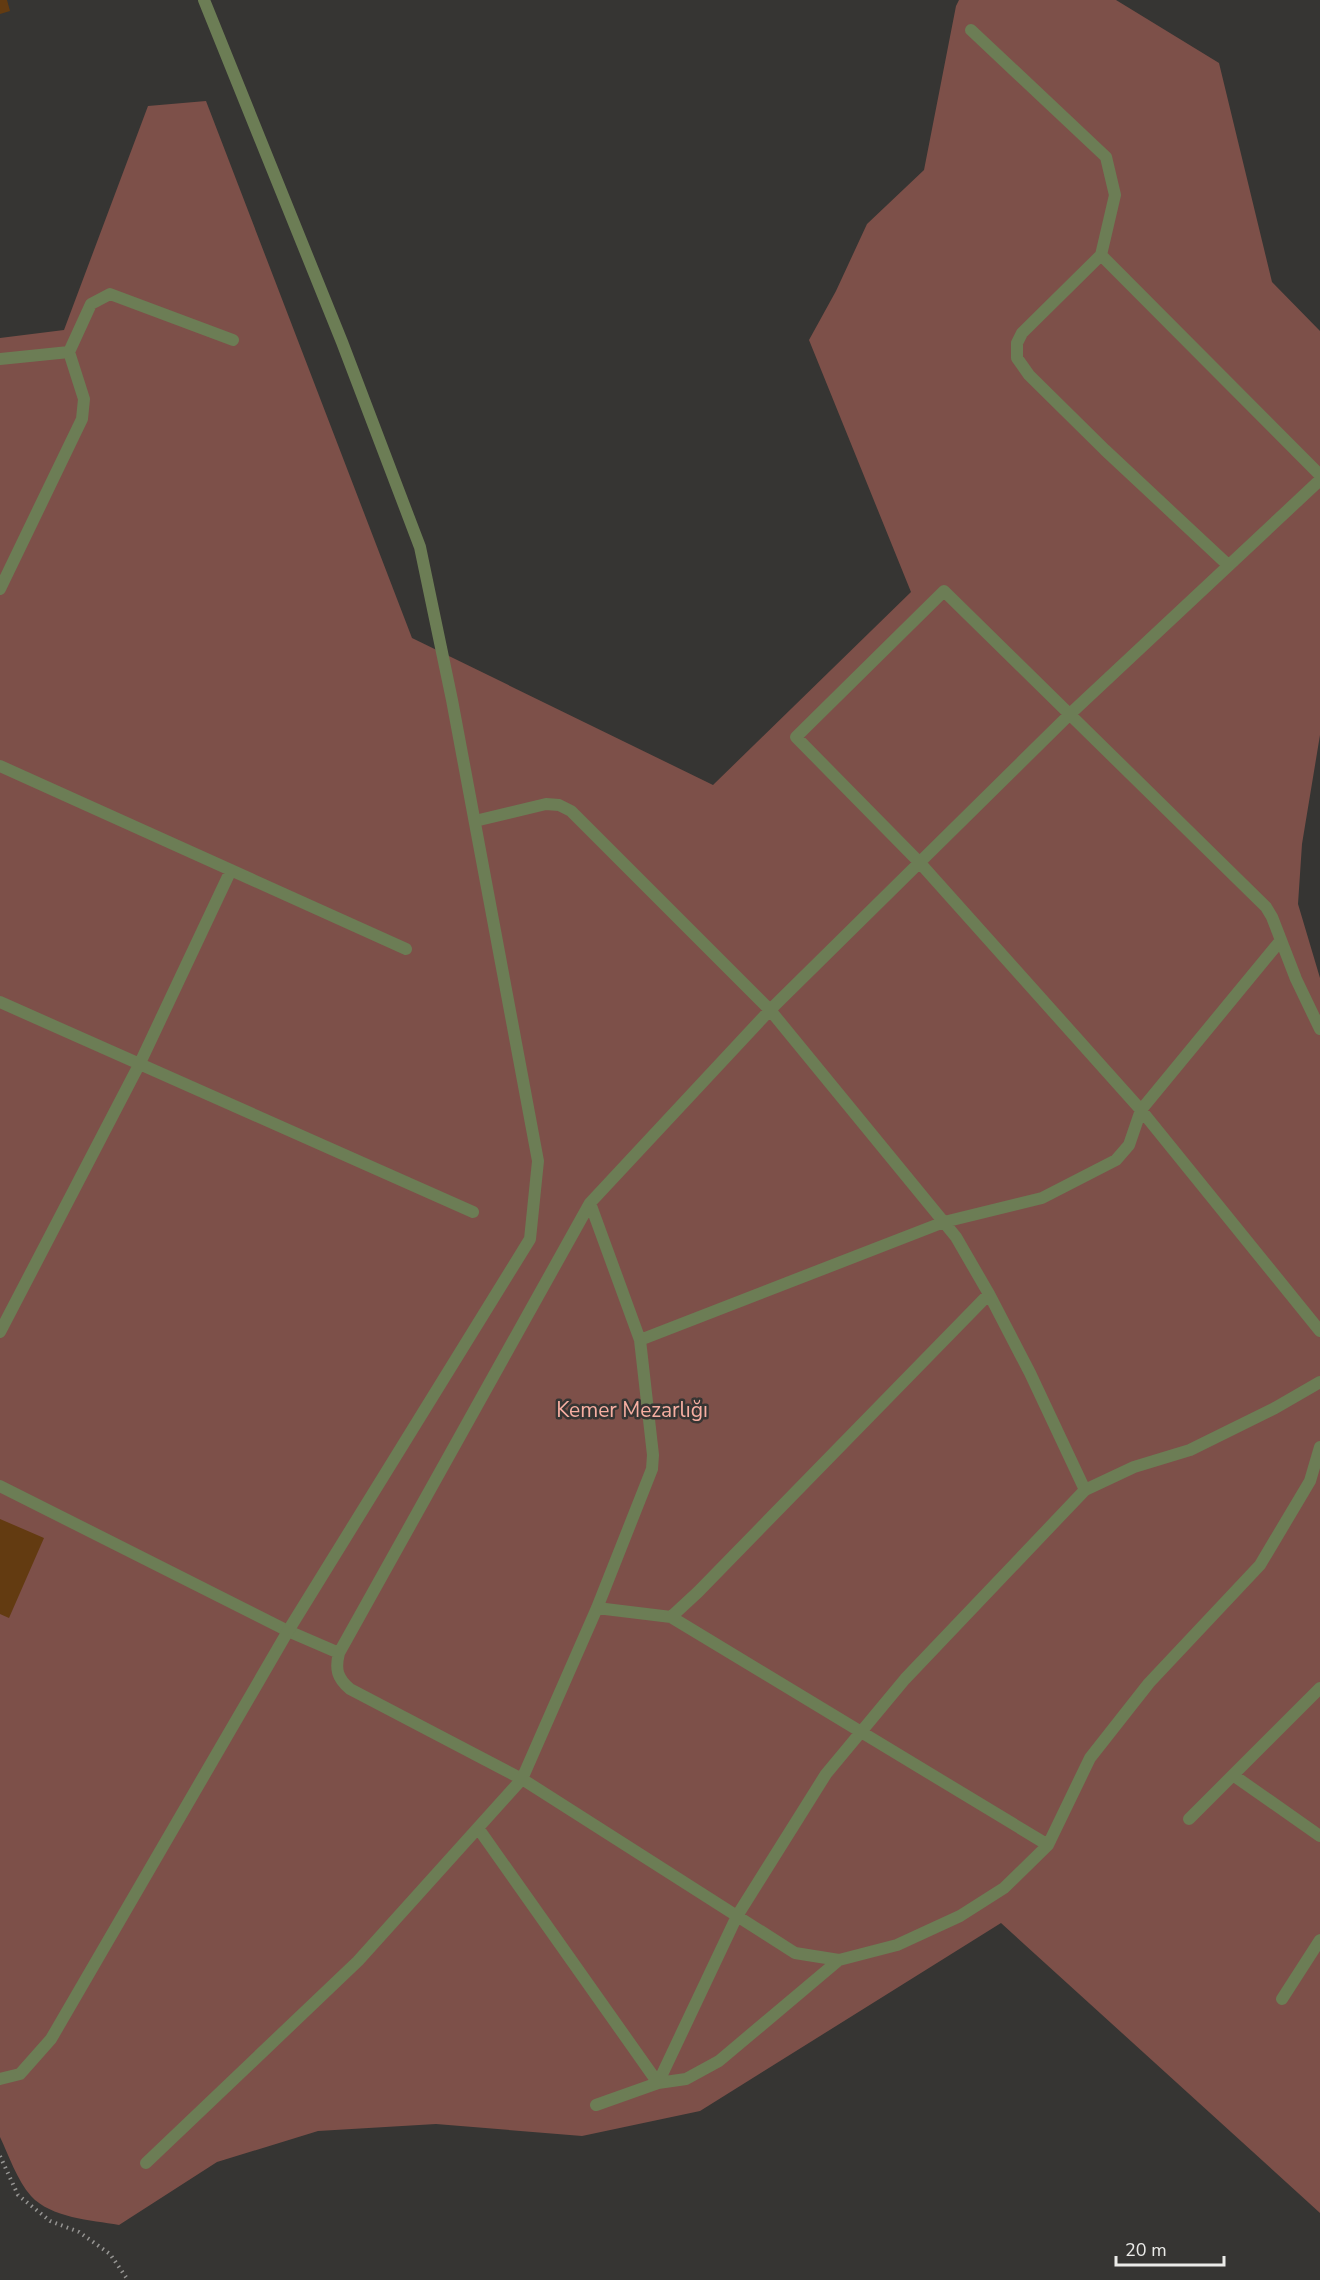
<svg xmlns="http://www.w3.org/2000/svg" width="1320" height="2280" font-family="'Nunito Sans',sans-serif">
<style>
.green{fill:#7d5049}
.building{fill:#633b11}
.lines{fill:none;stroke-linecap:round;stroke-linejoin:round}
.path{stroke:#969593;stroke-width:4;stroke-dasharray:1.5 4.5;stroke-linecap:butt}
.service{stroke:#6c7d55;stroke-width:12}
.minor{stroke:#6c7d55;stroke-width:12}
.labels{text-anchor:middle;stroke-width:5;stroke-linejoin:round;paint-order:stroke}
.park-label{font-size:21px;fill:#f7afa2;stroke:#363533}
</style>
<rect width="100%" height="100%" fill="#363533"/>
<path class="green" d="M959,0H1116L1219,63L1272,282L1320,331V735L1302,844L1298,904L1320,978V2213L1001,1923L700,2111L582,2136L436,2124L318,2131L217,2162L119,2225C91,2220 51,2218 31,2196C17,2180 9,2156 0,2137V338L64,330L148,106L206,101L412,638L713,785L911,592L809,340L836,291L867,224L924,170L956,6Z"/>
<path class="building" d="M0,0H7L10,11L0,14Z
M0,1519L44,1538L9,1618L0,1614Z"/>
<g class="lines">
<path class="path" d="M0,2156L18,2195L50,2221L79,2232L110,2254L128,2280"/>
<path class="service" d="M971,30L1106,157L1115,195L1101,255L1320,475
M1101,255L1022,333L1017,343V358L1029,375L1105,450L1228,565
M0,359L69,352
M1320,480L1070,714L770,1010L590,1203L339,1653C335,1669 337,1678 350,1689L522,1779L795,1953L839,1960L897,1945L960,1916L1004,1888L1048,1845L1090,1758L1149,1683L1260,1565L1310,1481L1320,1447
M0,589L82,419L84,399L69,352L91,304L110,294L233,340
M0,766L406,949
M475,821L546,804L559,805L571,811L770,1010L956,1237L989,1294L1030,1373L1085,1490L1134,1467L1190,1450L1275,1408L1320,1382
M0,1002L473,1212
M1320,1029L1296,979L1272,917L1266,907L944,591L796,737L920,863L1141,1110L1320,1331
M0,1332L140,1063L231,870
M640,1340L944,1222L1042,1198L1116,1160L1129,1145L1141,1110L1281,940
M0,1486L288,1631L339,1653
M597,1608L671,1617L698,1592L989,1294
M671,1617L1048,1845
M1233,1775L1320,1836
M1189,1819L1320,1688
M478,1828L658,2083L686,2079L719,2061L839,1960
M1282,1999L1320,1940
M596,2105L658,2083L737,1916L826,1774L905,1679L1085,1490
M146,2163L358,1961L522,1779L597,1608L652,1469L653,1455L640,1340L590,1203"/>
<path class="minor" d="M0,2079L20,2074L51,2039L288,1631L530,1239L538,1161L452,700L420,547L342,342L204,0"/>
</g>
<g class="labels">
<g class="park-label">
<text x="632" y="1417">Kemer Mezarlığı</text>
</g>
</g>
<path d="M1116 2256v9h108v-9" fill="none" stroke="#ebebe9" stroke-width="3"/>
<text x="1125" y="2256" font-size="18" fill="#ebebe9" stroke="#363533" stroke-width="4.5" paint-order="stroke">20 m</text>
</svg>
